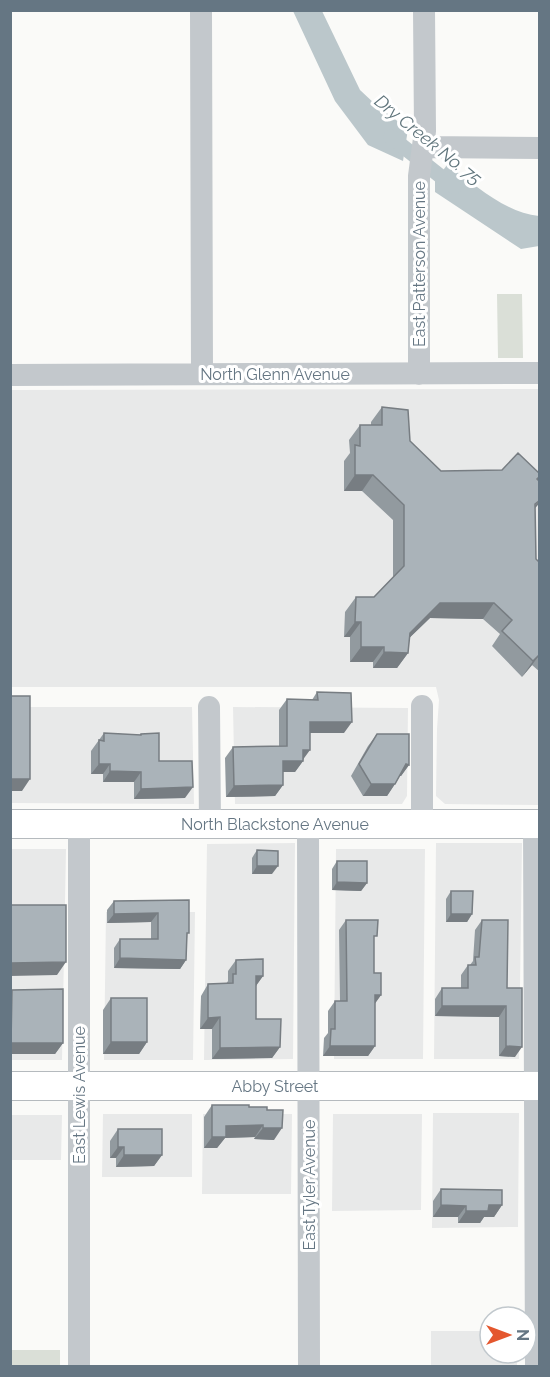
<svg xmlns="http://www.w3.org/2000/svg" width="550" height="1377" font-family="Raleway,sans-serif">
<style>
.built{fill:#e8e9e9}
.green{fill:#dadfd7}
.water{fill:#bbc7cb}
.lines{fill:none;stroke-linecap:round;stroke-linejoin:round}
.canal{stroke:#bbc7cb;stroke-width:15}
.major-casing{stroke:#b5babe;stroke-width:30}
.minor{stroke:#c3c8cc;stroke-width:22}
.major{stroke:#fff;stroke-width:28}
.wall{fill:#929a9f}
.shaded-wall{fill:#777d82}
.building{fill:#aab3b9;stroke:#777d82;stroke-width:1.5}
.labels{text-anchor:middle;stroke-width:6;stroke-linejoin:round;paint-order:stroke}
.street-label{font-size:16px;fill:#657683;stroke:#fff}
.water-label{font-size:18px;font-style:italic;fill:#60757c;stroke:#fff}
</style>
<rect width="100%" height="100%" fill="#fafaf8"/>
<path class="built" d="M539,389V805L445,804L436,796L437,729L439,700L436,687H11V390Z
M10,707H192L194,804L11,803Z
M233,707L408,708L407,796L402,804H235Z
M295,843L293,1059L204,1060L207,844Z
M436,843H522L519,1059H434Z
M11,849H66L62,1060H11Z
M336,849H425L423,1059H334Z
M106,912H195L193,1060H104Z
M433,1113H519L518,1227L432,1228Z
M103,1114H192V1177H102Z
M203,1114H292L291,1194H202Z
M333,1114H422L421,1210L332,1211Z
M11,1115H62L61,1160H11Z
M431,1331H490V1353H517V1366H431Z"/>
<path class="green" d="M497,294H522L523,358H498Z
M10,1350H60V1366H11Z"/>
<path class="water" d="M293,11H322L360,90L376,105L408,129L403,161L368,145L335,101Z
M447,165C475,184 505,213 539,216V246L521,249L435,192V181Z"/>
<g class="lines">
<path class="canal" d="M391,137L454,187"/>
<defs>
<path id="major" d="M10,824H540
M10,1086H540"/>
</defs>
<use href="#major" class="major-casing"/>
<path class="minor" d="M201,10L202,374
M424,147L540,148
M419,374V176L425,131L424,10
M10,375L540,373
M422,706V825
M209,707L210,824
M79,824V1366
M308,824L309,1366
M534,824L536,1366"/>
<use href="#major" class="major"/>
</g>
<path class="wall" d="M382,407L410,441L441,471L540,477L537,480L540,482V502L535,508L536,559L540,563V672L532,665L522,677L492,646L500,634L483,619L430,618L409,638L408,653L397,668H373V662H350V637H344L345,612L356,597H374L393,577V520L362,491H344V461L350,453L349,440L360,425H371V422Z
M317,692L344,733H310L303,761L295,772H283V785L275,796L226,797L225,758L233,747L279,746V710L287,699L312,700Z
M104,733L140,735L141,734L159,761L185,798L134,799V782H103V774H91V751Z
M377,734L409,765L401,776H400L387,796H363L351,776L368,746Z
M257,850L272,874H252V858Z
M337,861L367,883L361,891L332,890V869Z
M451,891L472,914L467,922H446V899Z
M189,900L186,960L180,969L114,968V948L120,939H151V922L107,923V910L114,901Z
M346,920L374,942V973L381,995L375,1003V1046L368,1056H323L324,1038L328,1033V1011L335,1001H340L339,930Z
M482,920L507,988L515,1057L499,1056V1017L435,1016V999L442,988H461V975L468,965H470L473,961L475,930Z
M236,960L263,976L256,986V1019L280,1047L272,1058L212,1059V1029H200L201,996L208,984H226L228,981V971Z
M12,990L63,1043L55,1054H10V991Z
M111,998L147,1042L139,1054H103V1010Z
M212,1105L249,1107L267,1110L274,1140L254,1139L255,1137L225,1138L217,1148H204V1117Z
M118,1129L162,1155L154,1166L116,1167V1158H110V1141Z
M441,1189L502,1205L494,1217H484L480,1223H458V1217H433V1201Z"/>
<path class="shaded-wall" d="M355,475H373L362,491H344Z
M540,500V502L537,506L524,519Z
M440,603H494L483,619L430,618L399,648L410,633Z
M355,622H361L350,637H344Z
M361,647H384L373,662H350Z
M384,652L408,653L397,668H373Z
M540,654L532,665L522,677L533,661Z
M310,722H352L344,733H302Z
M303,750H310L302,761Z
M283,761H303L295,772H275Z
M99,764H110L103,774H91Z
M406,764L409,765L401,776H398Z
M110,771L141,772L134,782H103Z
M10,779H30L22,791H10Z
M371,784H395L387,796H363Z
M283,785L275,796L226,797L234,786Z
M193,787L185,798L134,799L141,789Z
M257,866H278L272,874H252Z
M337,882L367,883L361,891L332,890Z
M158,913L151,922L107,923L114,914Z
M451,914H472L467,922H446Z
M120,958L186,960L180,969L114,968Z
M66,962L57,975L10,976V963Z
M256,976H263L255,987Z
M375,995H381L374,1005Z
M442,1006H506L499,1017L435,1016Z
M220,1017L212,1029H200L208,1018Z
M111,1042H147L139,1054H103Z
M11,1043H63L55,1054H10Z
M330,1046H375L368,1056H323Z
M506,1046L522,1047L515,1057L499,1056Z
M280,1047L272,1058L212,1059L220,1048Z
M263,1125L255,1137L225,1138L217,1148H204L212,1137L226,1126Z
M263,1128H282L274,1140L254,1139Z
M118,1147H124L116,1158H110Z
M124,1155H162L154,1166L116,1167Z
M441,1205L466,1206L458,1217H433Z
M489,1205H502L494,1217H484L480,1223H458L466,1211Z"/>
<path class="building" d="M382,407L408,410L410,441L441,471L502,470L518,453L540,474V476L537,479L540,482V500L535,504L536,559L540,563V654L533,661L502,631L512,620L494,603H440L410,633L408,653L384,652V647H361V622H355L356,597H374L404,566V505L373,475H355V445L360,446V425H382Z
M317,692L351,693L352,722H310V750H303V761H283V785L234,786L233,747L287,746V699L318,700Z
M10,696H30V779H10Z
M104,733L141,735V734L159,733V761H192L193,787L141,789V772L110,771V764H99V740L104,741Z
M377,734H409V765L406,764L395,784H371L359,764Z
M257,850L278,851V866H257Z
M337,861H367V883L337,882Z
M451,891H473L472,914H451Z
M189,900V933H187L186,960L120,958V939H158V913L114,914V901Z
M10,905H66V962L10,963Z
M346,920H378L377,936H374V973H381V995H375V1046H330L331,1029H335V1001H347Z
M482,920H508L507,988H522V1047L506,1046V1006H442V988H468V965H476L475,957H479Z
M263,959V976H256V1019H281L280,1047L220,1048V1017L208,1018V984L233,983V974H236V960Z
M63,989V1043H11L12,990Z
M111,998H147V1042H111Z
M212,1105H249V1107H267V1110H283L282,1128H263V1125L226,1126V1137H212Z
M118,1129H162V1155H124V1147H118Z
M441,1189L502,1190V1205H489L488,1211H466V1206L441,1205Z"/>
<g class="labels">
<g class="street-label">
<text transform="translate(419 264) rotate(-90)" y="6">East Patterson Avenue</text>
<text x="275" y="380">North Glenn Avenue</text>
<text x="275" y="830">North Blackstone Avenue</text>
<text x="275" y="1092">Abby Street</text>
<text transform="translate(79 1095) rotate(-90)" y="6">East Lewis Avenue</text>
<text transform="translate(309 1185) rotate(-90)" y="6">East Tyler Avenue</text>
</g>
<g class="water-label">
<text transform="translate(428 140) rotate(39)" y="6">Dry Creek No. 75</text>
</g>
</g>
<rect width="550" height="1377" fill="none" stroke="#657683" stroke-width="24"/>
<g transform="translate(508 1335) rotate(90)"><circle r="28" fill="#ffffff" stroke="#c1c8cd" stroke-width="1.5"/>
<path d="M0-4.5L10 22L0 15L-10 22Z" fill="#e4572e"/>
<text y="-9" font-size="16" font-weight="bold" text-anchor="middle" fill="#657683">N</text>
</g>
</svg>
